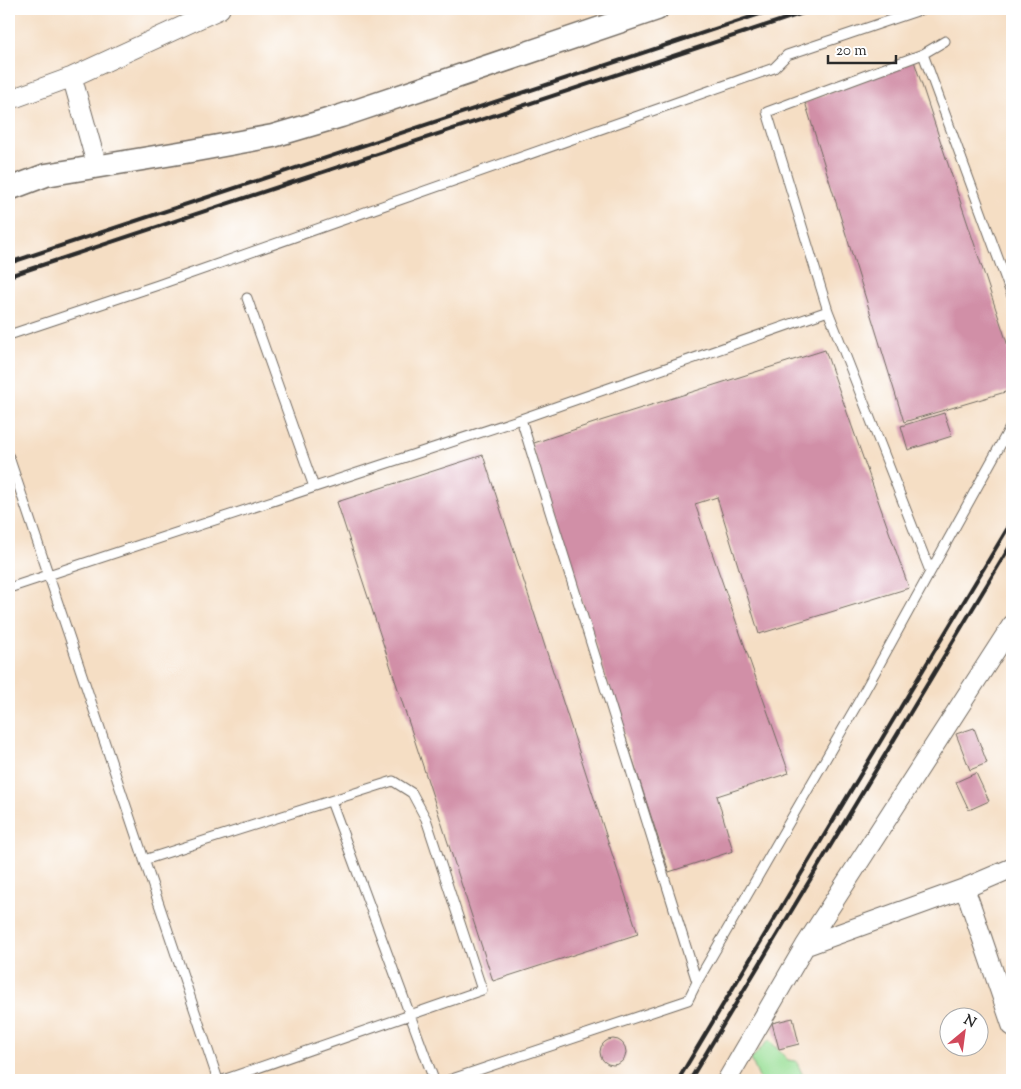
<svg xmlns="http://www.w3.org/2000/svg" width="1021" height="1089" font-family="'Sorts Mill Goudy',serif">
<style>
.green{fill:#9adf97;stroke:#628561}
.building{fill:#d18fa7}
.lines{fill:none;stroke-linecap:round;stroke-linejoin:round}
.service-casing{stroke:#726a61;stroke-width:11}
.minor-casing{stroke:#726a61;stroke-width:21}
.tertiary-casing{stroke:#726a61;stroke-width:25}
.service{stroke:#fff;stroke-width:9}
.minor{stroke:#fff;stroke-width:19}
.tertiary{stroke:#fff;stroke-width:22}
.rail{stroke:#2b2b2b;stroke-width:4}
</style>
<rect width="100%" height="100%" fill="#fff"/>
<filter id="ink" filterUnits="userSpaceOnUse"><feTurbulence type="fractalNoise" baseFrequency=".02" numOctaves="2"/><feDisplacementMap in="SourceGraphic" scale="10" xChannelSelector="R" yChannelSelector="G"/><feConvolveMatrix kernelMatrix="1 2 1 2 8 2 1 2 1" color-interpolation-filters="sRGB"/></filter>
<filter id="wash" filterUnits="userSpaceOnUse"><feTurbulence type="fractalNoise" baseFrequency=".0096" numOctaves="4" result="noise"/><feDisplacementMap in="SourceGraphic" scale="20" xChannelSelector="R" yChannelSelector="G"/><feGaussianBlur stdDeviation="1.12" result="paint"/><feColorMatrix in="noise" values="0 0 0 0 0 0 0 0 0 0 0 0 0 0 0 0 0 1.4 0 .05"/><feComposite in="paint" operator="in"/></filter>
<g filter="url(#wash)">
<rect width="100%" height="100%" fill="#f5dec4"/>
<path class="green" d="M769,1040L788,1060L796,1061L805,1080H760L751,1059Z"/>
<g id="blocks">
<path class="building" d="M914,61L1012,358V390L904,422L805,102Z
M825,350L909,588L759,634L717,497L695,504L789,773L717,796L733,851L669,872L531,444L594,423Z
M944,413L952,436L908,450L901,426Z
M483,455L638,934L493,981L337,502Z
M974,728L987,763L970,770L956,734Z
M976,773L989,801L969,810L956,782Z
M793,1018L799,1044L779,1049L772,1023Z
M600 1052a13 13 0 1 1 26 0a13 13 0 1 1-26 0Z"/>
</g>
</g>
<g filter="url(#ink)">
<use href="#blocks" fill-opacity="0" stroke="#726a61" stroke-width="1"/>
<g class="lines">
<defs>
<path id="service" d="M923,54L1012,296
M247,298L314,487
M9,335L158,285L774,68L787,55L923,9
M9,457L218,1080
M930,571L828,311L767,112L923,54L945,41
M9,588L521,419L828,311
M331,801L434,1080
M144,860L393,781L412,793L426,819L482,990L223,1080
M697,982L859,701L1012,424
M449,1080L688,1000L697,982L521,419"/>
<path id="minor" d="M72,77L97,166
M9,100L72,77L220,9
M1012,868L963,889L969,900L1012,1026
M805,946L963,889
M727,1080L805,946L1012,625"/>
<path id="tertiary" d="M9,189L46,175L191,151L273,136L341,116L657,9"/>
</defs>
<use href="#service" class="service-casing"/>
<use href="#minor" class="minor-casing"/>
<use href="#tertiary" class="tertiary-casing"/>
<use href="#service" class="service"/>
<use href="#minor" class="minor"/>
<use href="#tertiary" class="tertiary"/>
<path class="rail" d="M9,263L775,9
M9,276L815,9
M678,1080L1012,521
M690,1080L1012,543"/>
</g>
</g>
<rect width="1021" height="1089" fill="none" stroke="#fff" stroke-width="30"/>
<g transform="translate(964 1032) rotate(29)"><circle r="24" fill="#ffffff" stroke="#aaaaaa"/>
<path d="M0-4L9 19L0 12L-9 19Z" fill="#d1495b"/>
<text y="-8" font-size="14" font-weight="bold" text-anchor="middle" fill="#2b2b2b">N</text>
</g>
<path d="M828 55v8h68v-8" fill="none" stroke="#2b2b2b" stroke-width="2.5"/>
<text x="836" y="55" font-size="15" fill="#2b2b2b" stroke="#ffffff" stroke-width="4" paint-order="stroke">20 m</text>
</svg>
